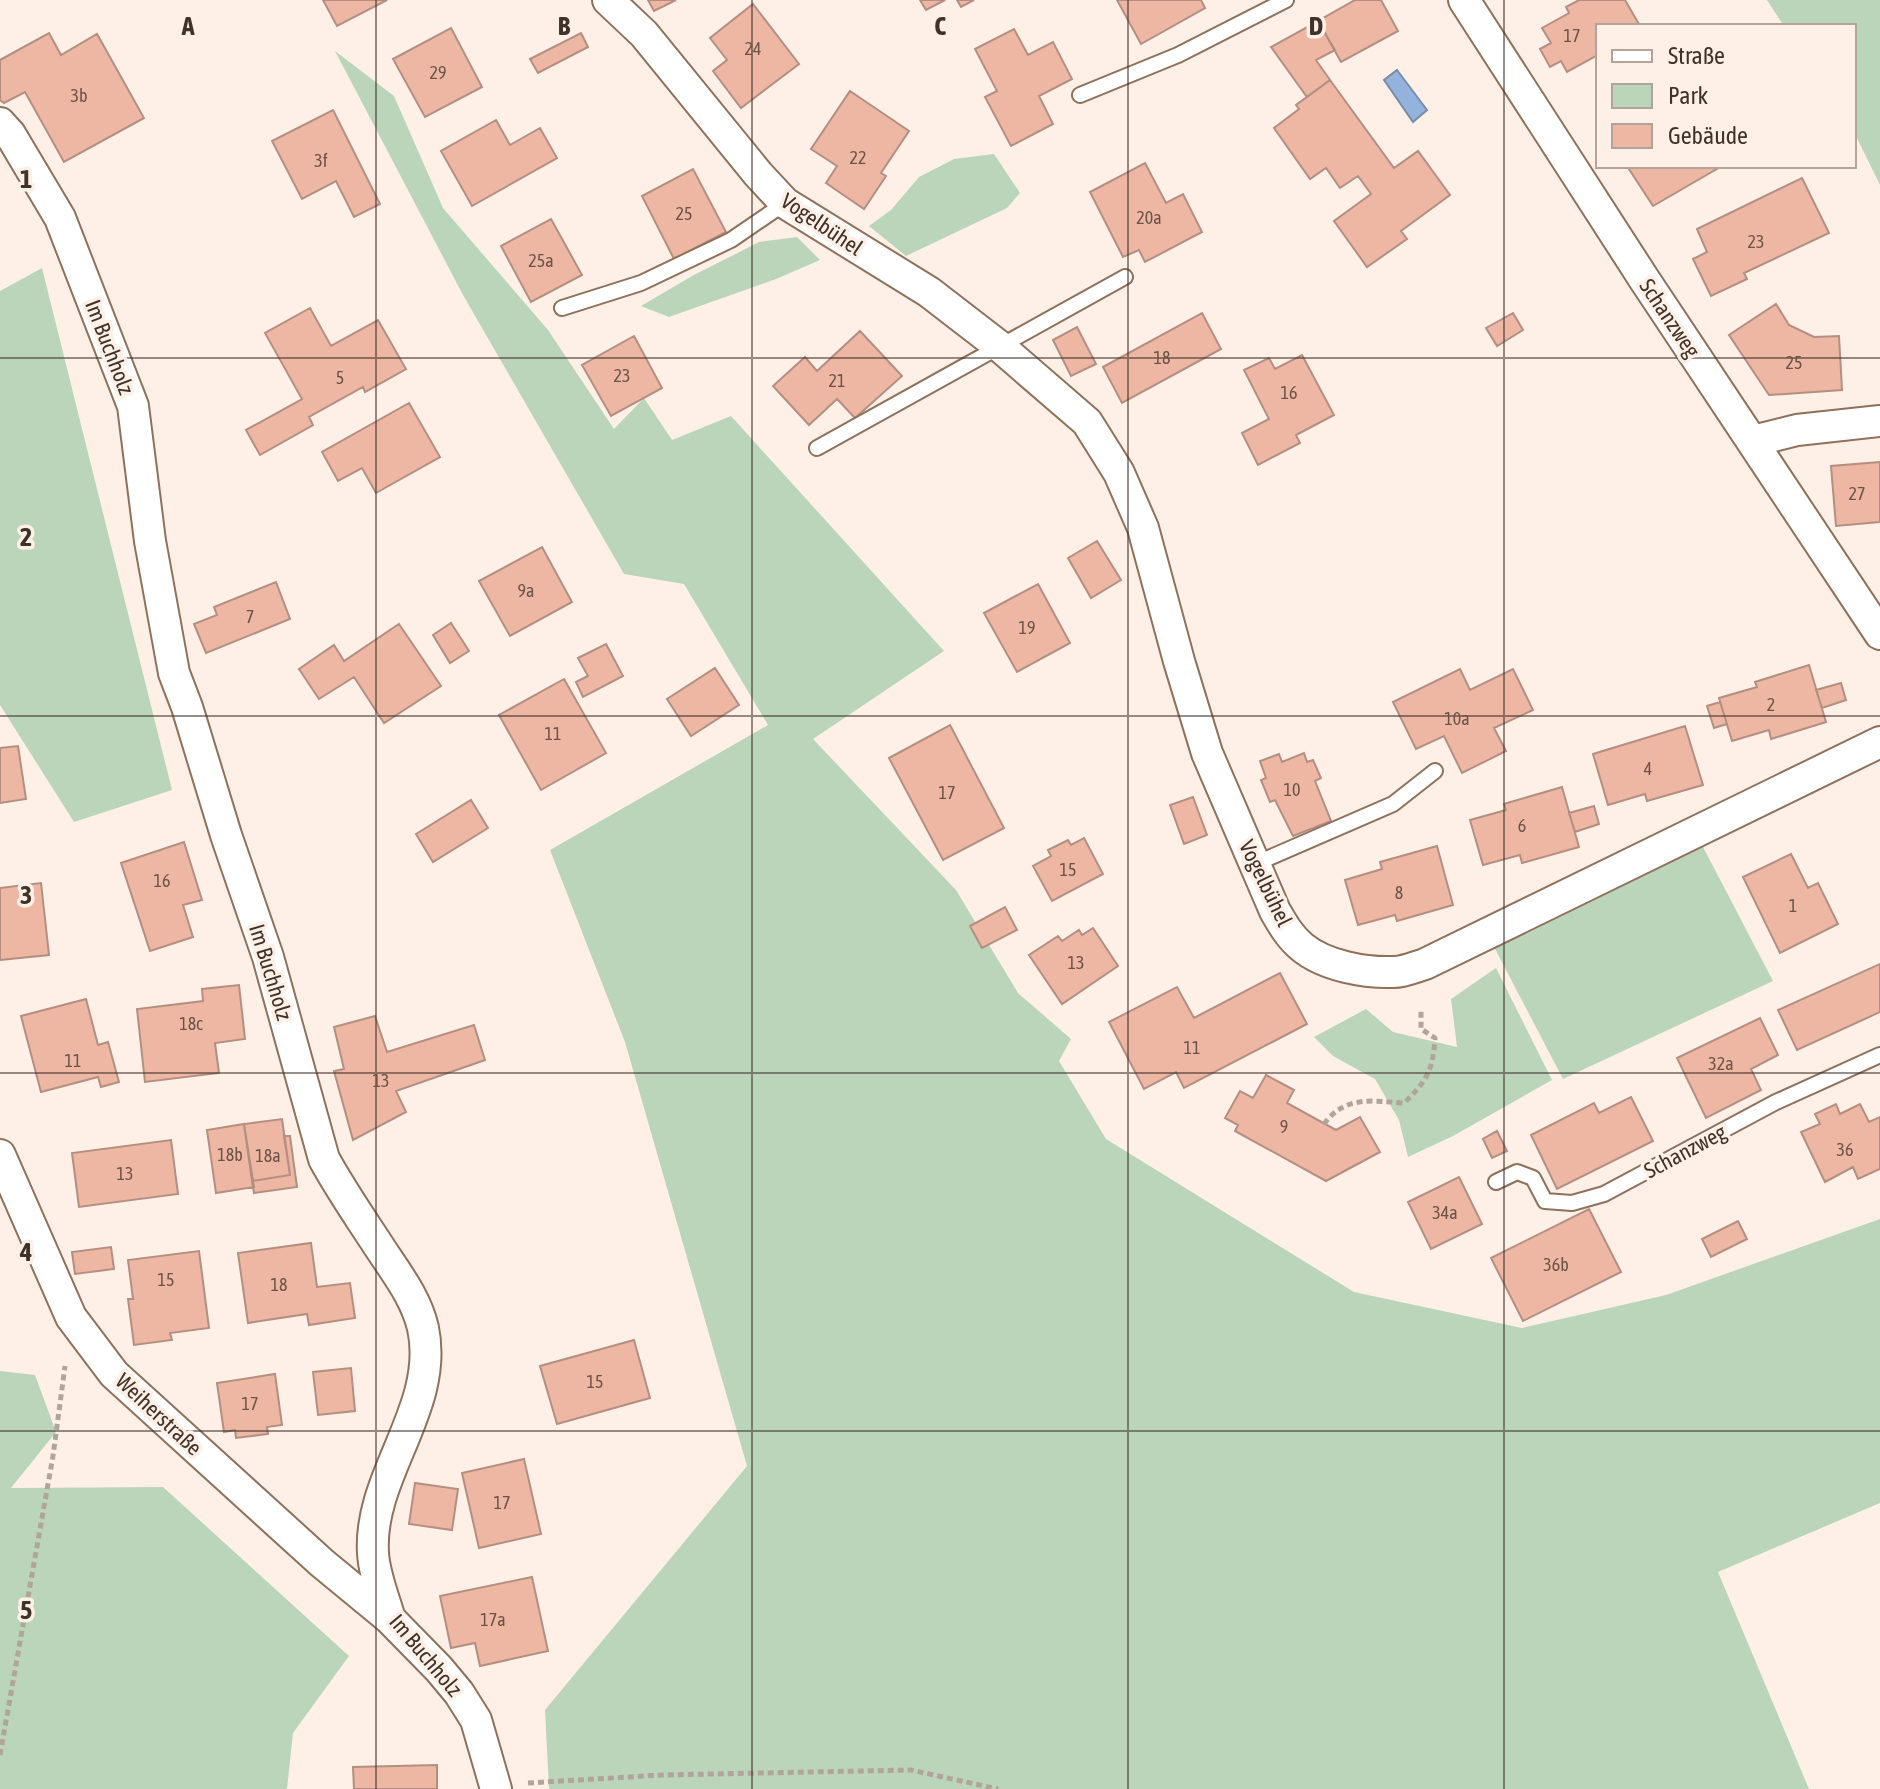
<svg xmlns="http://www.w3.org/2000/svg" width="1880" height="1789" font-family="'Asap Condensed',sans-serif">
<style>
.green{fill:#bad5ba}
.water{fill:#93b3dd;stroke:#7a8ca7;stroke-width:2}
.building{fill:#eeb7a3;stroke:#b48f81;stroke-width:2}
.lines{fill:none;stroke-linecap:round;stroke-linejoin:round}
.lane-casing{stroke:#8f715b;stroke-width:18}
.street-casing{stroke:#8f715b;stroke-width:34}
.path{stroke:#b1a49b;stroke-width:5;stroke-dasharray:6 4;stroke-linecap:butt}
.lane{stroke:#fff;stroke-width:14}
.street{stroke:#fff;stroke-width:30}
.grid{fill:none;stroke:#3f3229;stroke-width:2;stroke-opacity:0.55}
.labels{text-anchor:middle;stroke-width:7;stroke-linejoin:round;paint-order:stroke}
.number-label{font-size:18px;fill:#6b5348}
.street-label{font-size:22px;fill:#3f3229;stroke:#fef0e7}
.grid-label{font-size:26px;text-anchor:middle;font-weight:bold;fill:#3f3229;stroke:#fef0e7;stroke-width:7;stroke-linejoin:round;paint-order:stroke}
</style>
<rect width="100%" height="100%" fill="#fef0e7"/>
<path class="green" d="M1767,0H1880V185L1854,132V26H1784Z
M335,51L394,96L443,208L548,330L614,429L644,398L672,440L731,416L944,651L813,739L956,890L1018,993L1071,1039L1059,1061L1106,1139L1354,1292L1522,1328L1666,1295L1880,1219V1503L1718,1572L1809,1789H549L545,1710L747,1466L625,1042L550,850L768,725L684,584L624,574L463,295Z
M994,154L1020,193L1007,208L906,256L869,226L891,210L919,177L954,159Z
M797,237L820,260L776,279L669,317L641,306L692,276L759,242Z
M42,268L172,790L74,822L0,705V291Z
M1702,845L1773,981L1563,1079L1492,943Z
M1496,968L1552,1080L1453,1136L1408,1157L1399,1120L1375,1079L1333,1056L1314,1037L1366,1009L1393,1032L1457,1047L1451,999Z
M0,1371L35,1375L56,1432L11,1488L163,1487L349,1656L293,1733L287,1789H0Z"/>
<path class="water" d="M1397,70L1427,110L1413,122L1384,80Z"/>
<path class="building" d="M323,0H387L337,26Z
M648,0H676L654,11Z
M920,0H945L926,10Z
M957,0H974L961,7Z
M1117,0H1201L1205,8L1141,44Z
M1355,0H1381L1398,31L1341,62L1318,21Z
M1579,0H1625L1640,26H1598V55L1567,72L1561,61L1550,67L1540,49L1551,43L1542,28L1569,13L1566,7Z
M753,4L799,64L741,108L713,71L727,60L710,38Z
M1318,21L1335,50L1316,60L1330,80L1307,97L1271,47Z
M451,28L482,87L425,117L393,59Z
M1014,29L1028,55L1053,42L1072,79L1039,96L1053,124L1011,146L985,97L997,91L975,49Z
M49,33L61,55L97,34L144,118L64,162L25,92L4,103L0,100V60Z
M581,33L588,47L538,73L530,59Z
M1330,80L1394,168L1418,151L1450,195L1401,231L1407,239L1367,267L1334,221L1371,194L1358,176L1340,188L1326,168L1310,179L1274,128L1299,109L1296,105Z
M850,91L909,131L881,173L886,176L864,209L826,183L837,166L811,149Z
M333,110L380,204L354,217L336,181L302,199L272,141Z
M496,120L510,145L540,128L557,158L472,206L441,151Z
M1145,163L1166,203L1183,194L1202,232L1145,262L1139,250L1123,257L1090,192Z
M1627,166H1722L1653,206Z
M693,169L726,232L674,259L642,196Z
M1802,178L1829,233L1744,273L1747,279L1711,296L1693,259L1707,252L1697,229Z
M551,219L582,275L531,302L501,246Z
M1776,304L1789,325L1814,337L1839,336L1842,390L1769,395L1729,335Z
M310,308L331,346L378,320L406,369L365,392L363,387L309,417L313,425L260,455L246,430L302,399L265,333Z
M1202,313L1221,349L1122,403L1103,367Z
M1513,313L1523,330L1497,346L1486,328Z
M1077,327L1096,364L1071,376L1053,340Z
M860,331L902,376L855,418L837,399L809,425L773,386L805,357L817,371Z
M634,336L662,388L611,416L582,365Z
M1302,355L1334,415L1296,435L1300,443L1258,465L1242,433L1269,419L1244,370L1269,358L1275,369Z
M409,403L440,457L376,493L362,468L338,481L322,452Z
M1880,462V522L1836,526L1831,466Z
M1097,541L1121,580L1091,598L1068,558Z
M542,547L572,602L510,636L479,581Z
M276,582L290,619L206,653L194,624L217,615L214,607Z
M1038,584L1070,643L1017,672L984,613Z
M451,623L469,651L450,663L433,635Z
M399,624L441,686L384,723L354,677L319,699L299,669L334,645L344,661Z
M606,644L623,676L583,697L576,682L588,676L578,658Z
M1809,665L1826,722L1771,739L1769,730L1732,741L1719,698L1757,687L1755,682Z
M715,668L739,705L691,736L667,699Z
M1460,669L1470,690L1513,669L1533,710L1494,728L1506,751L1462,773L1444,736L1416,749L1393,702Z
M564,679L606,753L541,790L499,715Z
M1841,683L1846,700L1822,708L1816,690Z
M1720,702L1727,724L1714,728L1707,706Z
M950,725L1004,828L943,860L889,758Z
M1685,726L1703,785L1647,801L1645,794L1608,805L1593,754Z
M18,746L26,799L0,803V748Z
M1304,753L1307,762L1313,760L1321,778L1315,781L1331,821L1293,836L1275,800L1270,802L1261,780L1266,778L1260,761L1279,754L1282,762Z
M1562,787L1579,847L1522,863L1520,855L1483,865L1470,820L1506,810L1504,804Z
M1193,797L1207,835L1184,844L1170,805Z
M471,800L488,828L433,862L416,834Z
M1594,806L1599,824L1575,832L1569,813Z
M1084,838L1103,874L1052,901L1033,866L1051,856L1048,850L1068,840L1071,845Z
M184,842L202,900L183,905L193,937L150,951L121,863Z
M1437,846L1453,905L1397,921L1395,915L1358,925L1345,880L1382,869L1380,862Z
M1791,854L1808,888L1818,883L1838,924L1780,953L1743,877Z
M41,883L49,955L0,960V888Z
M1005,907L1017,930L982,948L970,926Z
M1093,928L1118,966L1062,1004L1029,955L1058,936L1062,941L1079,930L1082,935Z
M1880,964V1012L1797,1050L1778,1010Z
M1280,973L1307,1024L1184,1088L1176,1072L1144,1089L1109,1022L1177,987L1194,1018Z
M239,985L245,1039L215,1043L219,1073L145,1082L137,1009L203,1001L202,989Z
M86,999L98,1045L108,1042L119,1082L101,1087L98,1077L41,1092L21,1016Z
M375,1016L387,1052L474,1025L485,1060L396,1091L406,1112L353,1140L334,1071L344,1069L334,1027Z
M1760,1018L1778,1055L1751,1069L1761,1090L1706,1118L1677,1058Z
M1266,1075L1294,1090L1287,1103L1336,1130L1360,1117L1380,1152L1326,1181L1235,1131L1238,1125L1225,1118L1240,1091L1253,1098Z
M1631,1097L1653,1141L1557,1189L1531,1135L1594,1103L1599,1113Z
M1836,1104L1840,1114L1860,1104L1869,1122L1880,1117V1169L1858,1179L1853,1167L1825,1182L1801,1132L1820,1124L1815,1114Z
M282,1119L290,1175L252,1181L244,1124Z
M244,1124L254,1187L216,1193L207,1130Z
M1497,1131L1507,1151L1492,1158L1483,1139Z
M284,1136H290L297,1187L254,1193L252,1181L290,1175Z
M171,1140L178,1194L79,1207L72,1153Z
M1459,1177L1482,1224L1431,1249L1408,1202Z
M1589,1209L1621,1272L1523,1321L1491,1258Z
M1738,1221L1747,1239L1711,1257L1702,1239Z
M311,1243L317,1287L350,1283L355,1318L309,1325L307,1314L248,1323L238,1253Z
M111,1247L114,1269L75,1274L72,1252Z
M199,1251L209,1328L170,1333L172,1340L134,1345L128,1299H133L128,1260Z
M634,1340L650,1398L557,1424L540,1366Z
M351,1368L355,1411L318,1415L313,1372Z
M275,1374L282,1425L267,1427L268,1434L236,1438L235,1430L224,1432L217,1383Z
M524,1459L541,1534L479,1548L462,1473Z
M415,1483L458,1489L452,1530L409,1524Z
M532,1577L548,1651L480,1666L475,1643L451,1648L440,1596Z
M437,1765V1789H354L353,1767Z"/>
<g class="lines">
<defs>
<path id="lane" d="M1080,95L1178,55L1286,0
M562,308L641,283L731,240L785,203
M817,448L1125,277
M1255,864L1393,804L1435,771
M1496,1182L1517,1172L1533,1178L1545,1201L1572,1203L1604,1194L1776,1102L1880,1055"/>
<path id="street" d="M608,0L644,34L758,174L785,203L929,292L999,346L1087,422L1119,473L1143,528L1179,661L1207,753L1275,911C1283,925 1290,937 1302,947C1325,966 1365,973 1394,972C1404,972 1415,967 1425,964L1880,742
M1464,0L1644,279L1880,634
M0,123L10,134L60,218L133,406L150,541L174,673L187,707L226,835L268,957L324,1159C341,1190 361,1219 380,1248C397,1274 416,1298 423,1328C440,1408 368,1475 373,1553C374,1574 384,1598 390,1619
M1753,441L1797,430L1880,421
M0,1155L71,1317L114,1374L322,1563L390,1619L439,1669L459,1693L476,1720L496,1789"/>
</defs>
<use href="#lane" class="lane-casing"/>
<use href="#street" class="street-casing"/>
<path class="path" d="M1324,1124C1345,1095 1373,1101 1404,1103C1427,1081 1433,1070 1435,1038L1421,1029V1009
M0,1755L53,1456L65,1366
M528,1783L662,1775L911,1770L998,1789"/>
<use href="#lane" class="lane"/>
<use href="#street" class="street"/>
</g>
<path class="grid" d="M376,0V1789M752,0V1789M1128,0V1789M1504,0V1789M0,358H1880M0,716H1880M0,1073H1880M0,1431H1880"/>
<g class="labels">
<g class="number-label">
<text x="1572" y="42">17</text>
<text x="753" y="55">24</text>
<text x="438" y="79">29</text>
<text x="79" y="102">3b</text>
<text x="858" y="164">22</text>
<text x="321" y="167">3f</text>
<text x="684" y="220">25</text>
<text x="1149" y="224">20a</text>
<text x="1756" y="248">23</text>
<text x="541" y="267">25a</text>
<text x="1162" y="364">18</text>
<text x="1794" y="369">25</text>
<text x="622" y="382">23</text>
<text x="340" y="384">5</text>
<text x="837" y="387">21</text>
<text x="1289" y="399">16</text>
<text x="1857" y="500">27</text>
<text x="526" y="597">9a</text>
<text x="250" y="623">7</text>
<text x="1027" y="634">19</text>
<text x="1771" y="711">2</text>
<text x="1457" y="725">10a</text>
<text x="553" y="740">11</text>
<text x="1648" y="775">4</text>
<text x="1292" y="796">10</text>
<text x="947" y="799">17</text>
<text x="1522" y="832">6</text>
<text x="1068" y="876">15</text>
<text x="162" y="887">16</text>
<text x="1399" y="899">8</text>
<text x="1793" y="912">1</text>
<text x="1076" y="969">13</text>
<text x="191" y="1030">18c</text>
<text x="1192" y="1054">11</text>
<text x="73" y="1067">11</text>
<text x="1721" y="1070">32a</text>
<text x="381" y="1087">13</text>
<text x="1284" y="1133">9</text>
<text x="1845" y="1156">36</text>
<text x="230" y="1161">18b</text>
<text x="268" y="1162">18a</text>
<text x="125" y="1180">13</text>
<text x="1445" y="1219">34a</text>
<text x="1556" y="1271">36b</text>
<text x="166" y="1286">15</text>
<text x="279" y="1291">18</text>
<text x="595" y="1388">15</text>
<text x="250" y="1410">17</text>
<text x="502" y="1509">17</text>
<text x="493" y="1626">17a</text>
</g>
<g class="street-label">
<text transform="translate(822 224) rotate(34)" y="8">Vogelbühel</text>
<text transform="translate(1670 318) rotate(56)" y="8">Schanzweg</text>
<text transform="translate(110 347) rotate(69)" y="8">Im Buchholz</text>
<text transform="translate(1266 883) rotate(64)" y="8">Vogelbühel</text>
<text transform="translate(271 972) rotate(73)" y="8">Im Buchholz</text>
<text transform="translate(1685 1151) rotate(-28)" y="8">Schanzweg</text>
<text transform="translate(159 1414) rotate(43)" y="8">Weiherstraße</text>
<text transform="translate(426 1655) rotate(50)" y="8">Im Buchholz</text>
</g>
</g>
<g class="grid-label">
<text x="188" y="35">A</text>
<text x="564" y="35">B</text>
<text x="940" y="35">C</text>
<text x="1316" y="35">D</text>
<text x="26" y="188">1</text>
<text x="26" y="546">2</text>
<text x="26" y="904">3</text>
<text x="26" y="1261">4</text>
<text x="26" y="1619">5</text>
</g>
<rect x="1596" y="24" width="260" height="144" fill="#fef0e7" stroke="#b2a49b" stroke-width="2"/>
<rect x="1612" y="50" width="40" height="12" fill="#ffffff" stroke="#b2a49b" stroke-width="2"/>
<text x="1668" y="64" font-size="24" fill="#3f3229">Straße</text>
<rect x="1612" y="84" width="40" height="24" fill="#bad5ba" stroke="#b2a49b" stroke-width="2"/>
<text x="1668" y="104" font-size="24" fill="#3f3229">Park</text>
<rect x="1612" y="124" width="40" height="24" fill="#eeb7a3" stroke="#b2a49b" stroke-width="2"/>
<text x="1668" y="144" font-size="24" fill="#3f3229">Gebäude</text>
</svg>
